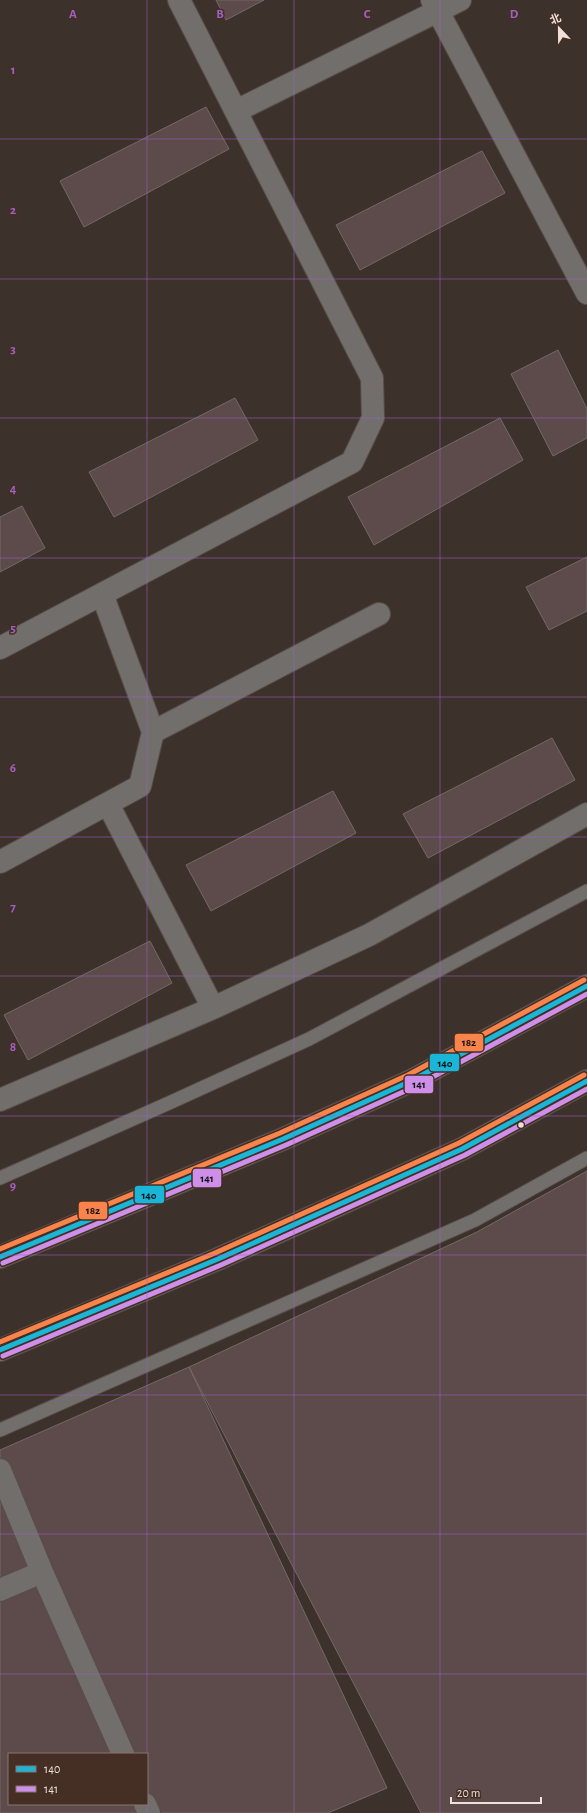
<svg xmlns="http://www.w3.org/2000/svg" width="587" height="1813" font-family="'Alegreya Sans','Noto Sans SC',sans-serif">
<style>
.building{fill:#5d4a4a;stroke:#746967;fill-rule:evenodd}
.lines{fill:none;stroke-linecap:round;stroke-linejoin:round}
.service-casing{stroke:#584e49;stroke-width:15}
.minor-casing{stroke:#584e49;stroke-width:24}
.primary-casing{stroke:#584e49;stroke-width:24}
.service{stroke:#726e6b;stroke-width:13}
.minor{stroke:#726e6b;stroke-width:22}
.primary{stroke:#746d68;stroke-width:22}
.bus-1-casing{stroke:#452e24;stroke-width:8}
.bus-2-casing{stroke:#452e24;stroke-width:8}
.bus-3-casing{stroke:#452e24;stroke-width:8}
.bus-1{stroke:#1ab6d8;stroke-width:5}
.bus-2{stroke:#ce8fe9;stroke-width:5}
.bus-3{stroke:#f8844c;stroke-width:5}
.grid{fill:none;stroke:#9e62c7;stroke-width:1;stroke-opacity:0.55}
.bus-dot{fill:#efe0d9;stroke:#452e24;stroke-width:1.5}
.grid-label{font-size:13px;text-anchor:middle;font-weight:bold;fill:#9e62c7;stroke:#452e24;stroke-width:3;stroke-linejoin:round;paint-order:stroke}
.line-badge{stroke:#452e24;stroke-width:1.5}
.pale-badge-label{font-size:11px;text-anchor:middle;font-weight:bold;fill:#111}
</style>
<rect width="100%" height="100%" fill="#3d312c"/>
<path class="building" d="M216,0H264L226,20Z
M206,107L229,149L84,227L60,181Z
M482,151L505,193L360,270L336,225Z
M558,350L587,409V438L553,456L511,374Z
M235,398L258,440L114,517L89,472Z
M500,418L523,460L374,545L348,497Z
M22,506L45,548L0,572V517Z
M587,557V611L549,630L526,587Z
M552,738L575,780L428,858L403,814Z
M333,791L356,833L211,911L186,865Z
M150,941L172,983L28,1060L4,1015Z
M587,1171V1813H421L189,1367L477,1232Z
M189,1367L387,1788L328,1813H0V1450ZM9,1754H147V1804H9Z"/>
<g class="lines">
<defs>
<path id="service" d="M0,1178L169,1103L309,1039L587,891
M0,1430L475,1220L587,1158"/>
<path id="minor" d="M432,0L587,293
M236,111L460,0
M0,648L352,462L373,418L372,378L179,0
M153,732L379,614
M108,804L213,1008
M0,862L140,786L153,732L102,594
M0,1100L213,1008L369,935L587,814
M0,1470L42,1572L123,1754
M0,1590L42,1572
M145,1804L149,1813"/>
<path id="primary" d="M0,1257L283,1139L411,1081L587,986
M0,1350L218,1259L356,1197L462,1149L587,1081"/>
</defs>
<use href="#service" class="service-casing"/>
<use href="#minor" class="minor-casing"/>
<use href="#primary" class="primary-casing"/>
<use href="#service" class="service"/>
<use href="#minor" class="minor"/>
<use href="#primary" class="primary"/>
<defs>
<path id="bus-1" d="M0,1257L283,1139L411,1081L587,986
M0,1350L218,1259L462,1149L587,1081"/>
<path id="bus-2" d="M3,1263L286,1145L414,1087L587,994
M3,1356L221,1265L465,1155L587,1089"/>
<path id="bus-3" d="M0,1249L280,1133L408,1075L584,980
M0,1342L215,1253L459,1143L584,1075"/>
</defs>
<use href="#bus-1" class="bus-1-casing"/>
<use href="#bus-2" class="bus-2-casing"/>
<use href="#bus-3" class="bus-3-casing"/>
<use href="#bus-1" class="bus-1"/>
<use href="#bus-2" class="bus-2"/>
<use href="#bus-3" class="bus-3"/>
</g>
<path class="grid" d="M147,0V1754M294,0V1813M440,0V1813M0,139H587M0,279H587M0,418H587M0,558H587M0,697H587M0,837H587M0,976H587M0,1116H587M0,1255H587M0,1395H587M0,1534H587M0,1674H587M147,1804V1813"/>
<circle class="bus-dot" cx="521" cy="1125" r="3.5"/>
<g class="grid-label">
<text x="73" y="18">A</text>
<text x="220" y="18">B</text>
<text x="367" y="18">C</text>
<text x="514" y="18">D</text>
<text x="13" y="74">1</text>
<text x="13" y="214">2</text>
<text x="13" y="353">3</text>
<text x="13" y="493">4</text>
<text x="13" y="632">5</text>
<text x="13" y="772">6</text>
<text x="13" y="911">7</text>
<text x="13" y="1051">8</text>
<text x="13" y="1190">9</text>
</g>
<g class="line-badge">
<rect x="454" y="1033" width="30" height="19" rx="4" fill="#f8844c"/>
<rect x="429" y="1053" width="31" height="19" rx="4" fill="#1ab6d8"/>
<rect x="404" y="1075" width="30" height="19" rx="4" fill="#ce8fe9"/>
<rect x="192" y="1168" width="30" height="20" rx="4" fill="#ce8fe9"/>
<rect x="134" y="1185" width="31" height="19" rx="4" fill="#1ab6d8"/>
<rect x="78" y="1201" width="30" height="19" rx="4" fill="#f8844c"/>
</g>
<g class="pale-badge-label">
<text x="469" y="1046">182</text>
<text x="445" y="1067">140</text>
<text x="419" y="1088">141</text>
<text x="207" y="1182">141</text>
<text x="149" y="1199">140</text>
<text x="93" y="1214">182</text>
</g>
<rect x="8" y="1753" width="140" height="52" fill="#452e24" stroke="#89756c"/>
<rect x="16" y="1766" width="20" height="6" fill="#1ab6d8" stroke="#89756c"/>
<text x="44" y="1773" font-size="12" fill="#efe0d9">140</text>
<rect x="16" y="1786" width="20" height="6" fill="#ce8fe9" stroke="#89756c"/>
<text x="44" y="1793" font-size="12" fill="#efe0d9">141</text>
<g transform="translate(559 28) rotate(338)" stroke="#452e24" stroke-width="3" paint-order="stroke">
<path d="M0-3L7 15L0 10L-7 15Z" fill="#efe0d9"/>
<text y="-6" font-size="11" font-weight="bold" text-anchor="middle" fill="#efe0d9">北</text>
</g>
<path d="M451 1797v6h90v-6" fill="none" stroke="#efe0d9" stroke-width="2"/>
<text x="457" y="1797" font-size="12" fill="#efe0d9" stroke="#452e24" stroke-width="3" paint-order="stroke">20 m</text>
</svg>
